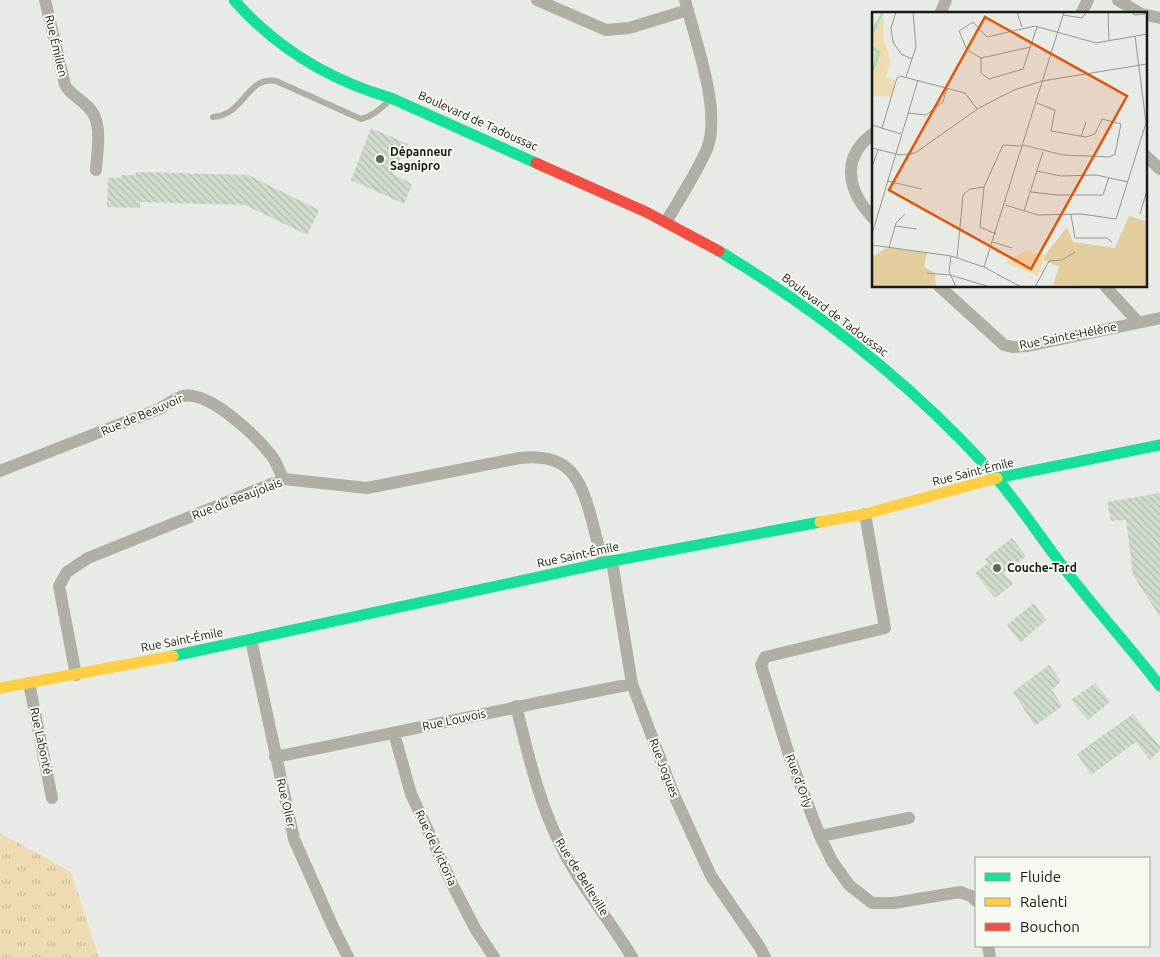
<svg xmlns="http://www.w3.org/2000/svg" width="1160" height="957" font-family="Ubuntu,sans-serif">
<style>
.grass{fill:url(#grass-tufts)}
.building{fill:url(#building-back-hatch)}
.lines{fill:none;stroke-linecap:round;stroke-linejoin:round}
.lane{stroke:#b0afa6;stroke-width:6}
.street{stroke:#b0afa6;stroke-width:12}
.fast{stroke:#16e098;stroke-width:11}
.slow{stroke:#ffcf43;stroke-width:11}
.jam{stroke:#f24e42;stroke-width:11}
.poi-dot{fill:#61635e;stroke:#f6faf0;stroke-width:2}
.labels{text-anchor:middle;stroke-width:4;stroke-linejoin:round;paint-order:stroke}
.street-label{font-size:12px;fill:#181a16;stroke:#f6faf0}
.poi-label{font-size:12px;font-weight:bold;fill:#181a16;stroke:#f6faf0;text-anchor:start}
.inset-river{fill:none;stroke:#98dfc1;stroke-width:2.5}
.inset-road{fill:none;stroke:#959792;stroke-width:1}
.view{fill:#de560c;fill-opacity:0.15;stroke:#de560c;stroke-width:2.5}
.inset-edge{fill:none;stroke:#181a16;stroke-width:2.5}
</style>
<defs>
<pattern id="grass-tufts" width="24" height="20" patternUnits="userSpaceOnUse" patternTransform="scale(1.25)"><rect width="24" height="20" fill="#efdbb1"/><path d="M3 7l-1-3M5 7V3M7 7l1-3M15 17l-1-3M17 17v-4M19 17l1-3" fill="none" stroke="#ccbb98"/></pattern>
<pattern id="building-back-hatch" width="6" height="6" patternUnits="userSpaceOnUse" patternTransform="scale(1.25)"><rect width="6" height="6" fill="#cfdccd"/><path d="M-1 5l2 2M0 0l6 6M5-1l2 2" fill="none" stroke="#b1bcaf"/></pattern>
</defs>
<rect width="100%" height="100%" fill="#e8eae5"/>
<path class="grass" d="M0,833L71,872L99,957H0Z"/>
<path class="building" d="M371,128L408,144L393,174L412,184L404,204L351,180Z
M136,172L248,175L319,210L307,235L245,205L140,202V208L107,207L108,178H121V175H136Z
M1160,493V617L1133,575L1126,520L1111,521L1107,502Z
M1012,538L1026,556L1004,573L1013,584L995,598L975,573L988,563L985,559Z
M1034,603L1046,620L1020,643L1007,625Z
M1049,665L1061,681L1052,690L1062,706L1035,726L1013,692Z
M1095,683L1110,702L1088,720L1071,700Z
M1133,714L1160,747V750L1150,760L1136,742L1091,775L1077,754Z"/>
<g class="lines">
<path class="lane" d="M213,117C245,115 246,76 276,81L361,119C373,116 380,109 389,101"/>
<path class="street" d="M45,0L65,85C71,95 79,98 87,106C104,120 97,150 96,170
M537,0L606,30L629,28L688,10
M1118,0L1141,14
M940,14L946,0
M1081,14L1088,0
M1146,15L1160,18
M874,133C839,158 848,192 874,219
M1146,156L1160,169
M666,222C680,198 696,174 707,149C722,111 695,40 685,0
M939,286L1004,345L1013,347L1028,346L1160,318
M1105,286L1138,322
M0,471L159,409C167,405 175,398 183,396C210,391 256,436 271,455C277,462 279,472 284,479
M865,514L885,628L765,657L761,665L790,758L820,836L832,861L849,885L872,903H894L960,892L971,896L976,901
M612,561L632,684L674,795L711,876L759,946L765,957
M251,640L294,839L333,927L348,957
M76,675L59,586L67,572L88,558L284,479L367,488L520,458C568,453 580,476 591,517C595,532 599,548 603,563
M29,683L52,798
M516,706C528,753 538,800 560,844C579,884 609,919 632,957
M394,733L411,794L431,837L452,884L476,930L494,957
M275,757C395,733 513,707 632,684
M820,836L909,818
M988,946L990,957"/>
<path class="fast" d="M234,0C277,49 329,80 391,98L536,163
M719,251C817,310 908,381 986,466C1016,499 1040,537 1067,572C1097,611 1130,647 1160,686
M997,478L1160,445
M173,656L612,561L820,522"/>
<path class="slow" d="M820,522L865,514L997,478
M0,688L173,656"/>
<path class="jam" d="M536,163L646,212L719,251"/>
</g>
<g class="poi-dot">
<circle cx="380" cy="159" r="5"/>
<circle cx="997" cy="568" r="5"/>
</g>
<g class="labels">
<g class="street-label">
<text transform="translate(56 46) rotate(77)" y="4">Rue Émilien</text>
<text transform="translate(478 121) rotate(24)" y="4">Boulevard de Tadoussac</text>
<text transform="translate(835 315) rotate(37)" y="4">Boulevard de Tadoussac</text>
<text transform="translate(1068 336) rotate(-11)" y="4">Rue Sainte-Hélène</text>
<text transform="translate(142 415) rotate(-23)" y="4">Rue de Beauvoir</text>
<text transform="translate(973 472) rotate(-14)" y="4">Rue Saint-Émile</text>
<text transform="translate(237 499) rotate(-21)" y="4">Rue du Beaujolais</text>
<text transform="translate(578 555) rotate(-12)" y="4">Rue Saint-Émile</text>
<text transform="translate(182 640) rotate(-11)" y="4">Rue Saint-Émile</text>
<text transform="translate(454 720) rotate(-12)" y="4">Rue Louvois</text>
<text transform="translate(41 741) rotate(78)" y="4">Rue Labonté</text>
<text transform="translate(664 768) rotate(69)" y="4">Rue Jogues</text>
<text transform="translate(799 781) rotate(70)" y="4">Rue d'Orly</text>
<text transform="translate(286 803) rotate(77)" y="4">Rue Olier</text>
<text transform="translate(436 848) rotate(65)" y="4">Rue de Victoria</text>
<text transform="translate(582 877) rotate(58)" y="4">Rue de Belleville</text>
</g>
<g class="poi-label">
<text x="390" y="156">Dépanneur<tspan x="390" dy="14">Sagnipro</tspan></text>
<text x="1007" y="572">Couche-Tard</text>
</g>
</g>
<g transform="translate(872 12)">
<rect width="275" height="275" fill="#e8eae5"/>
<path d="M9,6H12L11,25L19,50L13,65L24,68L19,85L0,84V13ZM153,239L173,243L166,264L133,251Z" fill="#efdbb1"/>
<path d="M257,204L273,209L275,204V275L181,273L187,255L172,248L173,243L195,215L201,230L243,236ZM16,235L55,241L52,255L63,261L64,275H0V245Z" fill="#e3cd9c"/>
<path class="inset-river" d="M0,21L11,0M0,35L7,41L0,60"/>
<path class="inset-road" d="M24,0L19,16L21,30L29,42L40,47M145,0L150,15M236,0L237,29M260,0L262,3L275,2M191,3L210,6L214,0M159,35L109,46L95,38L87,19L101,10L115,25L163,14L224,31L275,22M109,46V61L117,67L151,57L165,15M34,65L44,35L41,0M36,101L54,103L71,90L75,76M0,113L29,122M10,116L25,66L28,64L93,81L105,97M209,125L214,110M151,133L191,143L238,145L243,142L249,112L230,107L223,122L214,125L179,119L183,98L165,91M0,136L28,143L43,141L107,96L142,78L170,69L275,52M0,155L6,138M165,159L189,164L224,163L256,170M15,169L50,177M159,180L186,183H231L237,165M133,193L166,203L209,202L244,207L274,111L263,24M152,199L171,140M268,202L275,178M199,203L203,226H235L240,230M23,214L45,217M0,222L46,68M124,222L108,215L112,175L131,133L150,134M121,230L140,236M0,233L79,244L112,255L149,275M17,236L24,211L33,202M79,244L77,259L84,275M85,246L91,183L98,177L112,175M112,255L192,0M55,261L78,263L118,275M163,275L177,249L190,248L203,240"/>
<path class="view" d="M113,5L255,84L159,257L17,178Z"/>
<rect width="275" height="275" class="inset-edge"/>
</g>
<rect x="975" y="857" width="175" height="90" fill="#f6faf0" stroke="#9da099"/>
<rect x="985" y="873" width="25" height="8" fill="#16e098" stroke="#9da099"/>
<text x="1020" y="882" font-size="15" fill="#181a16">Fluide</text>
<rect x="985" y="898" width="25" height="8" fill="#ffcf43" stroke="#9da099"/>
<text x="1020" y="907" font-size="15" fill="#181a16">Ralenti</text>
<rect x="985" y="923" width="25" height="8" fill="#f24e42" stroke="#9da099"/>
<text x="1020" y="932" font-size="15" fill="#181a16">Bouchon</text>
</svg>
